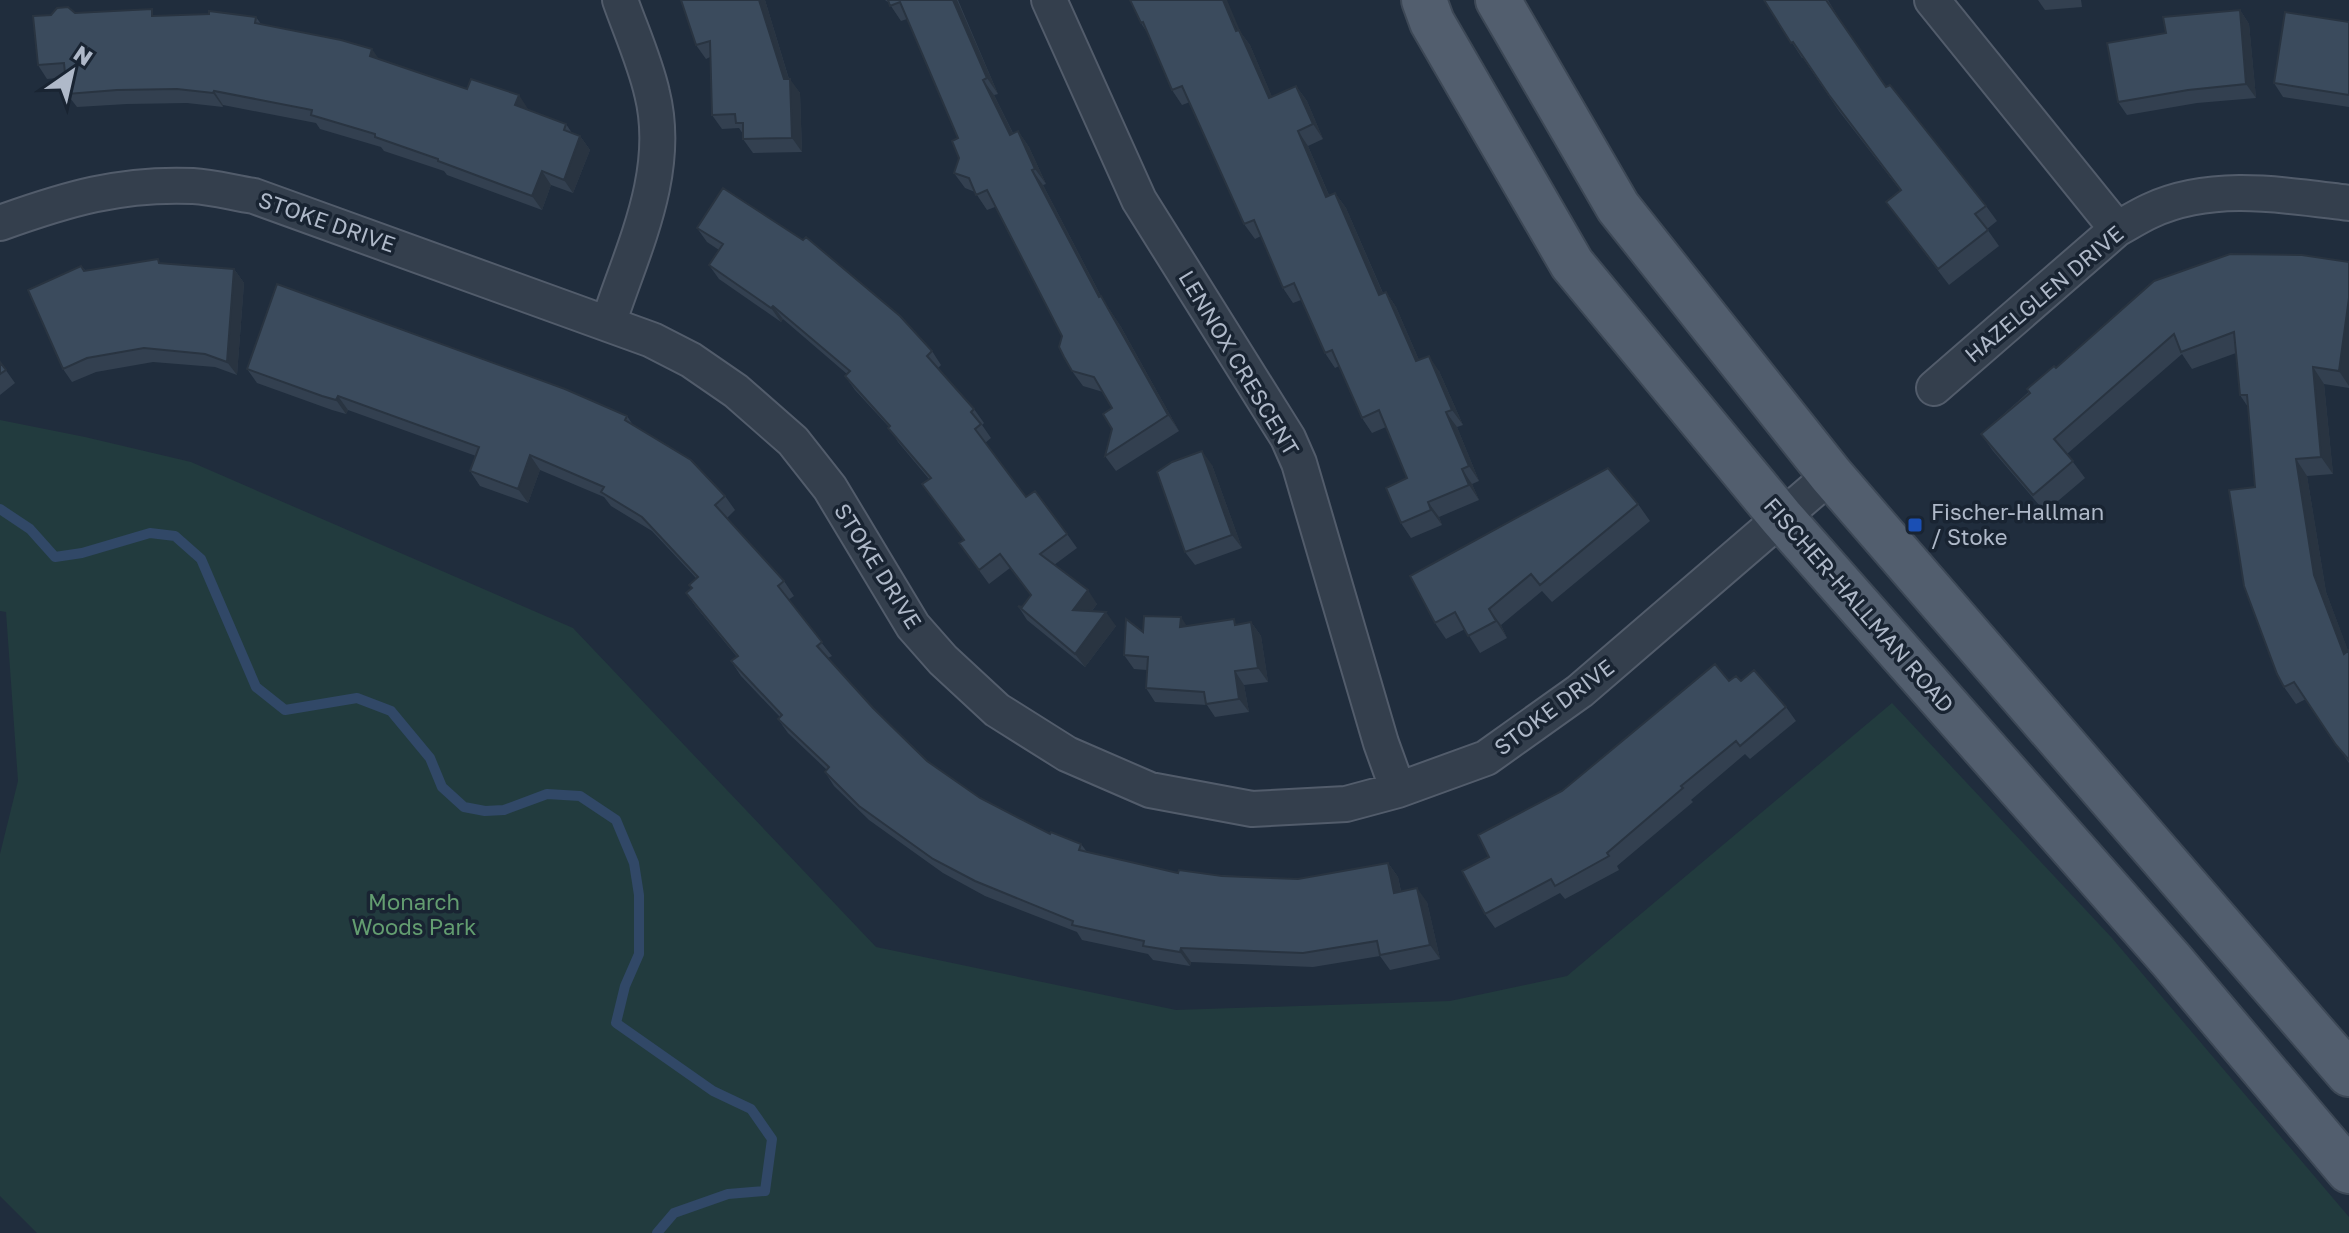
<svg xmlns="http://www.w3.org/2000/svg" width="2349" height="1233" font-family="'Golos Text',sans-serif">
<style>
.green{fill:#223b3e}
.lines{fill:none;stroke-linecap:round;stroke-linejoin:round}
.stream{stroke:#314867;stroke-width:10}
.minor-casing{stroke:#525c6b;stroke-width:38}
.major-casing{stroke:#3d4856;stroke-width:48}
.minor{stroke:#343f4d;stroke-width:34}
.major{stroke:#525e6e;stroke-width:44}
.wall{fill:#334050}
.shaded-wall{fill:#293441}
.building{fill:#3b4b5d;stroke:#293441;stroke-width:2}
.transit-dot{fill:#1a4fb4;stroke:#192432;stroke-width:3}
.labels{text-anchor:middle;stroke-width:7;stroke-linejoin:round;paint-order:stroke}
.street-label{font-size:22px;fill:#afb9c9;stroke:#192432}
.poi-label{font-size:22px;fill:#afb9c9;stroke:#192432;text-anchor:start}
.park-label{font-size:22px;fill:#639d70;stroke:#192432}
</style>
<rect width="100%" height="100%" fill="#202d3d"/>
<path class="green" d="M0,420L85,437L191,462L573,628L876,947L1176,1010L1450,1001L1567,976L1892,703L2112,938L2349,1217V1233H37L0,1196V854L18,781L6,612L0,611Z"/>
<g class="lines">
<path class="stream" d="M0,509L30,529L55,557L82,553L150,533L175,536L201,559L256,687L285,710L357,698L391,711L430,758L442,787L464,807L485,811L504,810L547,794L580,796L616,820L634,863L639,895V954L625,986L616,1023L713,1091L751,1109L772,1139L765,1191L728,1194L674,1213L657,1233"/>
<defs>
<path id="minor" d="M1049,0L1139,200L1288,438L1299,463L1381,743L1398,790
M1932,0L2117,229
M0,223C67,199 120,183 193,186C213,187 234,193 254,196L652,340L691,360L736,391L793,441L830,488L913,626L943,660L997,710L1067,754L1150,790L1252,809L1346,804L1398,790L1486,758L1580,691L1831,475
M608,324C632,250 672,173 652,93C645,62 631,31 620,0
M1934,388L2117,229C2128,223 2139,216 2150,211C2212,182 2284,195 2349,203"/>
<path id="major" d="M1424,0L1432,22L1572,264L1781,517L2172,961L2349,1171
M1498,0L1618,207L1831,475L2349,1074"/>
</defs>
<use href="#minor" class="minor-casing"/>
<use href="#major" class="major-casing"/>
<use href="#minor" class="minor"/>
<use href="#major" class="major"/>
</g>
<path class="wall" d="M681,0H765L789,79L800,93L802,152L753,153L743,139V134L739,128L722,129L712,115L710,57L706,59L696,45Z
M885,0H958L998,94L994,95L1013,133L1018,131L1029,147L1046,184L1043,185L1102,298L1121,327L1179,431L1116,471L1105,456L1112,429V408L1103,392L1083,386L1072,371L1062,336L995,207L987,210L975,192L965,188L954,173L959,158L958,138L907,19L901,21L889,3Z
M1130,0L1241,33L1250,45L1272,97L1296,86L1307,101L1323,139L1308,146L1329,195L1335,193L1346,208L1383,293L1386,292L1396,307L1419,360L1439,371L1463,425L1457,427L1479,481L1472,484L1479,500L1439,517L1442,525L1411,538L1401,523L1407,478L1386,427L1372,433L1362,418L1339,366L1335,368L1325,353L1301,300L1293,303L1283,288L1261,236L1255,239L1244,224L1190,102L1182,105L1172,90L1148,34L1141,23Z
M1764,0H1828L1844,27L1886,87L1986,206L1997,221L1987,229L1999,246L1949,285L1886,202L1900,190L1839,111L1803,58H1802Z
M2038,0H2081L2082,7L2045,10Z
M2240,10L2249,24L2256,98L2197,103L2127,115L2118,102L2166,33Z
M75,13L157,16L256,17L261,24L379,59L528,109V110L566,124L572,133L580,136L590,150L573,193L551,185L542,210L447,175L444,171L384,151L381,147L320,129L316,123L223,105V107L187,103L127,104L77,107L67,94L66,77L47,79L38,65Z
M2349,22V107L2283,97L2274,83Z
M697,228L932,351L941,365L938,368L974,409L984,423L982,425L991,438L985,443L1026,497L1067,534L1077,548L1054,565L1097,604L1092,611L1116,626L1085,667L1027,620L1018,606L1022,607L1031,595L1010,568L989,584L959,543L964,540L922,484L929,479L898,442L889,427L855,390L845,376L847,374L783,319L781,322L719,279L709,265L719,250L707,242Z
M2349,262V388L2324,384L2333,474L2307,476L2326,592L2348,651L2349,650V763L2306,699L2296,704L2284,687L2255,487L2248,407L2240,395L2236,353L2192,369L2182,354L2067,454L2085,478L2045,512L1993,451L1981,434L2056,368Z
M161,263L234,269L244,283L237,375L215,367L153,362L96,372L72,382L63,369L81,266L85,270Z
M0,362L15,383L0,395Z
M247,369L627,416L633,425L725,496L735,510L727,518L784,581L794,596L788,600L832,656L828,658L873,708L927,761L980,798L1050,834L1081,844L1087,852L1178,873L1298,879L1388,863L1398,877L1401,891L1427,902L1440,959L1390,970L1380,956L1313,967L1191,962L1190,966L1153,960L1148,954L1082,940L1077,932L985,896L943,873L869,820L834,786L825,772L827,770L788,733L778,719L780,717L741,676L731,661L737,657L696,607L686,593L691,589L696,578L652,531L611,506L604,497L540,470L528,503L480,486L470,471L476,456L348,410L346,414L332,410L257,383Z
M1212,465L1242,548L1195,565L1185,552Z
M1638,504L1650,521L1552,602L1542,591L1501,625L1507,638L1480,653L1465,629L1446,639L1435,623Z
M1251,622L1261,636L1268,682L1244,685L1249,712L1215,717L1207,705L1155,702L1146,688L1147,670L1134,669L1124,655L1143,632L1187,626L1238,624Z
M1729,681H1741L1786,707L1796,721L1750,759L1745,754L1691,800L1693,802L1617,866L1619,870L1565,899L1560,893L1495,928L1485,914L1489,857L1562,791Z"/>
<path class="shaded-wall" d="M759,0H765L790,83V79L800,93L802,152L792,138L784,79Z
M953,0H957L998,94L987,78Z
M1223,0H1227L1241,33L1250,45L1279,113L1269,98Z
M2240,10L2249,24L2256,98L2246,84Z
M372,49L381,62L370,56Z
M983,80L994,95L1021,150L1010,135Z
M1296,86L1307,101L1323,139L1313,124Z
M214,91L223,105V107L213,93Z
M519,95L528,109L525,119L515,105Z
M1018,131L1029,147L1046,184L1035,169Z
M1298,131L1308,146L1336,212L1326,197Z
M580,136L590,150L573,193L564,180Z
M1032,170L1043,185L1102,298L1121,327L1179,431L1168,415L1099,297Z
M542,171L551,185L542,210L532,196Z
M1335,193L1346,208L1390,310L1379,295Z
M234,269L244,283L237,375L227,362Z
M1386,292L1396,307L1426,376L1416,361Z
M2349,298V386L2339,371Z
M773,306L783,319L781,322L771,308Z
M1429,356L1439,371L1463,425L1452,410Z
M2313,367L2324,384L2333,474L2321,457Z
M338,396L348,410L346,414L336,400Z
M1446,412L1457,427L1479,481L1469,466Z
M1202,451L1212,465L1242,548L1232,535Z
M530,455L540,470L528,503L518,489Z
M2296,459L2307,476L2326,592L2349,653L2344,654L2314,575Z
M1462,469L1472,484L1479,500L1469,485Z
M1428,502L1439,517L1442,525L1431,510Z
M1088,590L1097,604L1082,624L1073,610Z
M1489,609L1501,625L1507,638L1496,621Z
M1106,612L1116,626L1085,667L1075,654Z
M1181,617L1190,631L1180,627Z
M1251,622L1261,636L1268,682L1258,668Z
M1235,671L1244,685L1249,712L1239,699Z
M1388,863L1398,877L1404,907L1394,893Z
M1417,888L1427,902L1440,959L1430,945Z
M1181,948L1191,962L1190,966L1180,952Z"/>
<path class="building" d="M681,0H759L784,79H790L792,138L743,139V123H736L735,114L712,115L710,41L696,45Z
M888,0H953L987,78L983,80L1010,135L1018,131L1035,169L1032,170L1099,297L1101,296L1110,312L1168,415L1105,456L1112,429L1103,414L1112,408L1094,377L1072,371L1064,357L1059,347L1062,336L987,190L976,195L969,178L954,173L959,158L952,141L958,138L900,2L890,6Z
M1130,0H1223L1236,31L1239,30L1269,98L1296,86L1313,124L1298,131L1326,197L1335,193L1379,295L1386,292L1416,361L1429,356L1452,410L1446,412L1469,466L1462,469L1469,485L1428,502L1431,510L1401,523L1386,488L1407,478L1379,410L1362,418L1332,350L1325,353L1294,283L1283,288L1254,220L1244,224L1182,86L1172,90L1143,22L1141,23Z
M1764,0H1826L1886,87L1890,85L1986,206L1975,214L1988,230L1938,269L1886,202L1901,190L1829,95L1793,42L1791,43Z
M68,7L75,13L152,9V16L209,14V11L256,17L255,23L341,40L372,49L370,56L467,89L471,79L519,95L515,105L566,124L564,130L580,136L564,180L542,171L532,196L438,161V159L375,137V134L311,115L312,110L214,91L213,93L177,89L117,90L67,94L64,63L38,65L33,16L51,15L57,8Z
M2240,10L2246,84L2188,90L2118,102L2107,43L2166,33L2163,17Z
M2285,12L2349,22V95L2274,83Z
M723,188L803,240L806,237L900,316L932,351L927,356L974,409L971,412L981,424L975,429L1026,497L1035,491L1067,534L1040,554L1088,590L1073,610L1106,612L1075,654L1018,606L1022,607L1031,595L1000,554L979,570L959,543L964,540L922,484L931,478L888,428L890,426L845,376L850,371L773,306L771,308L709,265L723,244L697,228Z
M2230,254L2302,255L2349,262V298L2339,371L2313,367L2321,457L2296,459L2314,575L2344,654L2349,650V760L2336,745L2294,682L2284,687L2277,674L2244,586L2229,490L2255,487L2247,395H2240L2234,332L2181,352L2174,334L2054,439L2073,461L2033,495L1981,434L2030,393L2027,389L2054,366L2056,368L2154,281Z
M158,259L159,263L234,269L227,362L205,354L144,348L87,358L63,369L28,290L81,266L84,271Z
M277,284L565,389L627,416L625,420L691,460L725,496L715,505L784,581L778,586L822,642L817,646L873,708L927,761L980,798L1050,834L1051,832L1081,844L1079,850L1178,873L1179,870L1222,876L1298,879L1388,863L1394,893L1417,888L1430,945L1380,955L1377,941L1303,953L1181,948L1180,952L1143,946L1144,941L1072,925L1073,921L975,881L933,859L859,806L825,772L829,767L778,719L782,715L731,661L738,656L686,593L692,588L689,585L698,577L642,517L601,492L604,487L530,455L518,489L470,471L479,447L338,396L336,400L322,396L247,369Z
M0,362L6,370L0,374Z
M1202,451L1232,535L1185,552L1157,472L1172,462Z
M1608,468L1638,504L1540,585L1531,574L1489,609L1496,621L1468,636L1455,612L1435,623L1410,576Z
M1144,616L1181,617L1180,627L1234,619L1235,625L1251,622L1258,668L1235,671L1239,699L1206,704L1204,692L1146,688L1148,657L1124,655L1126,619L1143,632Z
M1715,664L1729,681L1736,676L1741,681L1754,670L1786,707L1740,746L1736,741L1681,786L1683,788L1607,853L1609,856L1555,886L1551,879L1485,914L1462,871L1489,857L1478,835L1562,791Z"/>
<rect class="transit-dot" x="1907" y="517" width="16" height="16" rx="4"/>
<g class="labels">
<g class="street-label">
<text transform="translate(327 222) rotate(19)" y="8">STOKE DRIVE</text>
<text transform="translate(2044 294) rotate(-40)" y="8">HAZELGLEN DRIVE</text>
<text transform="translate(1239 363) rotate(59)" y="8">LENNOX CRESCENT</text>
<text transform="translate(878 566) rotate(58)" y="8">STOKE DRIVE</text>
<text transform="translate(1859 605) rotate(49)" y="8">FISCHER-HALLMAN ROAD</text>
<text transform="translate(1554 707) rotate(-37)" y="8">STOKE DRIVE</text>
</g>
<g class="poi-label">
<text x="1931" y="520">Fischer-Hallman<tspan x="1931" dy="25">/ Stoke</tspan></text>
</g>
<g class="park-label">
<text x="414" y="910">Monarch<tspan x="414" dy="25">Woods Park</tspan></text>
</g>
</g>
<g transform="translate(72 72) rotate(34)" stroke="#192432" stroke-width="6" paint-order="stroke">
<path d="M0-6L14 30L0 20L-14 30Z" fill="#afb9c9"/>
<text y="-12" font-size="22" font-weight="bold" text-anchor="middle" fill="#afb9c9">N</text>
</g>
</svg>
